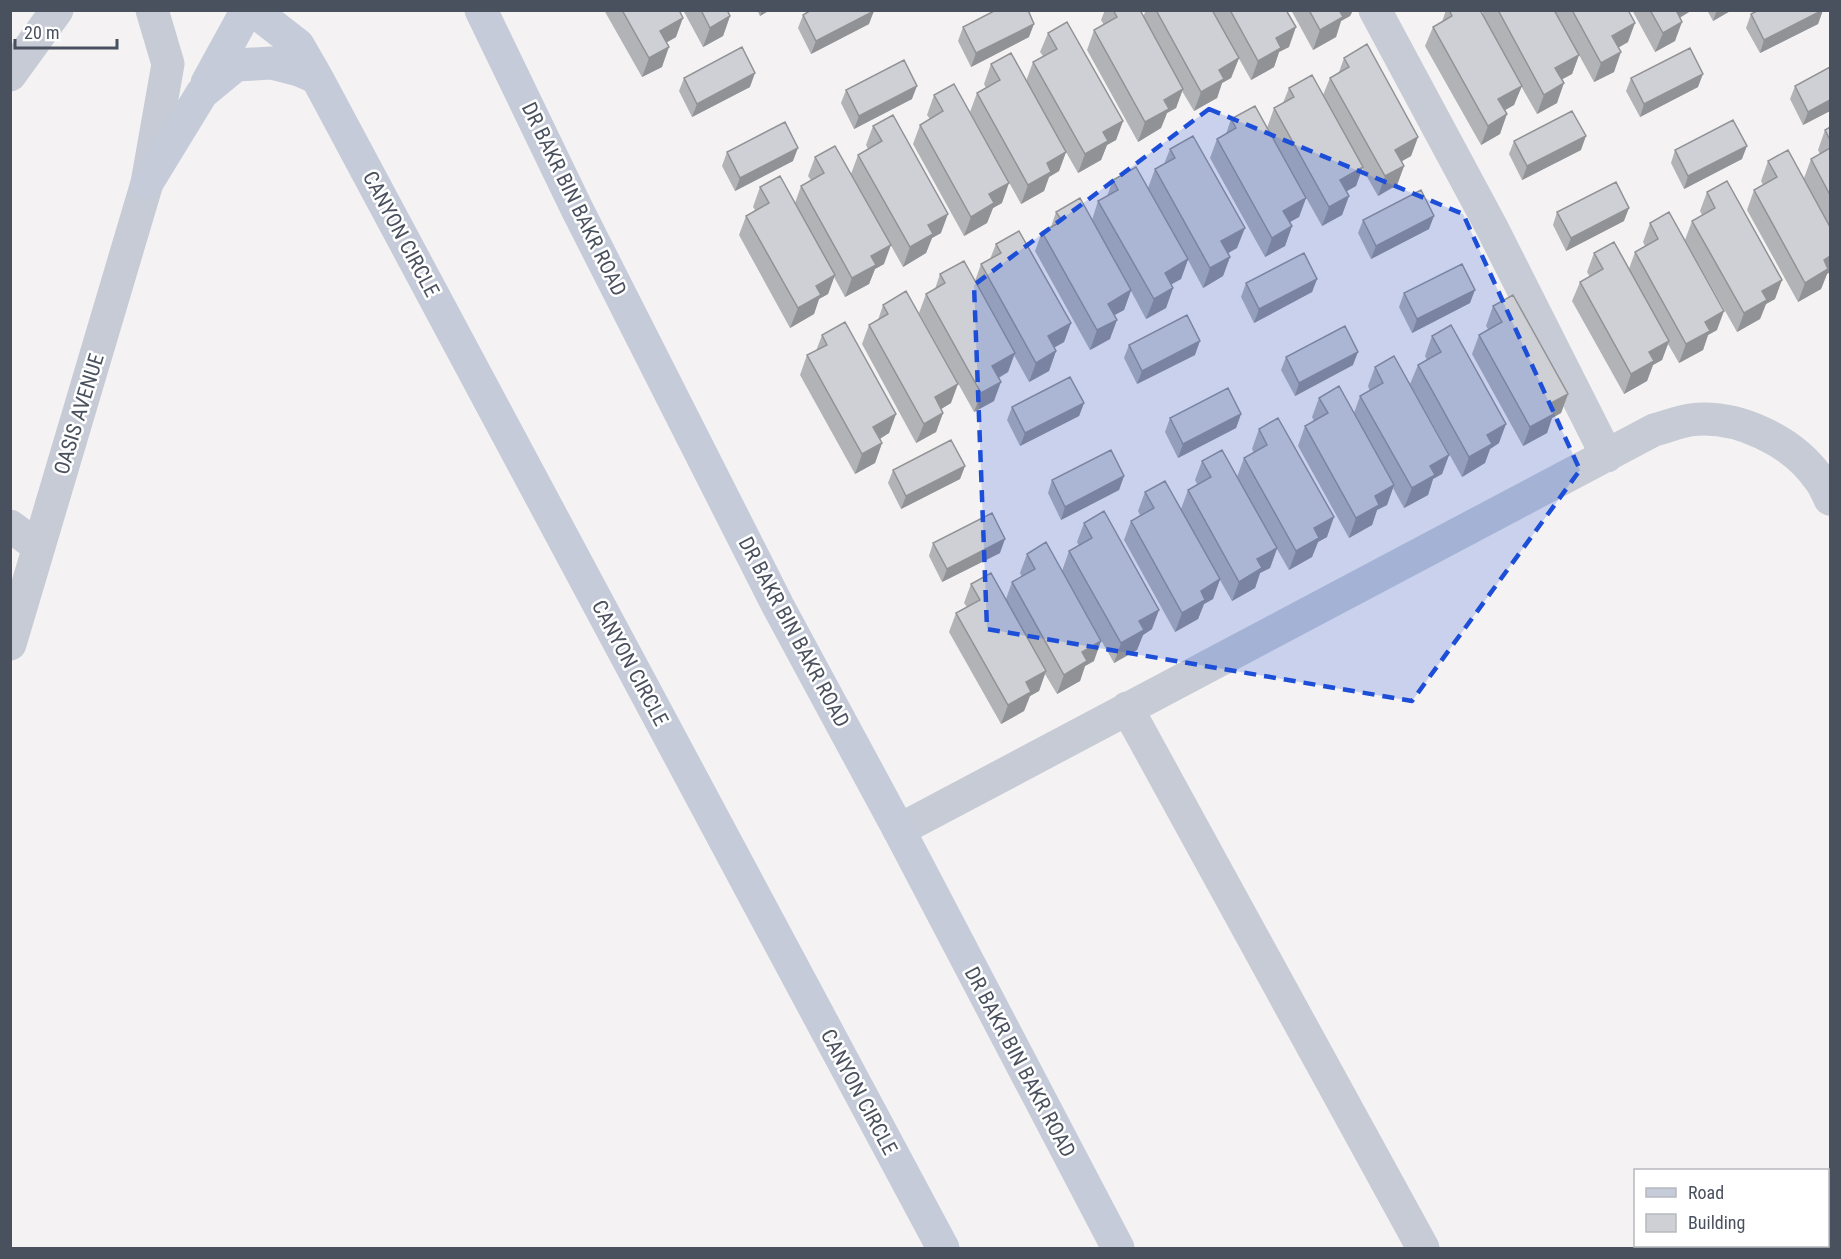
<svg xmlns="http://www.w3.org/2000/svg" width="1841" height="1259" font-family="'Roboto Condensed',sans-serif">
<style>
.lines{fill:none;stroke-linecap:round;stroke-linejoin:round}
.street{stroke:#c6cbd5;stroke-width:33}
.secondary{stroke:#c5cbd9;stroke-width:33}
.wall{fill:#b2b3b7}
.shaded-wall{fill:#919295}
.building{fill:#cfd0d5;stroke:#919295;stroke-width:1.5}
.marked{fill:#1d4ed8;fill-opacity:0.2;stroke:#1d4ed8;stroke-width:4.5;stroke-dasharray:12 8;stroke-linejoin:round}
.labels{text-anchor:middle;stroke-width:5;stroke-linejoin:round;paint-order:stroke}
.street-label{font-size:21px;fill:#4a515e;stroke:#fff}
</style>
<rect width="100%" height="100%" fill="#f4f2f2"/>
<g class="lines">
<path class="street" d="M1375,10L1491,226L1607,456
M10,75L57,10
M10,526L39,547
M10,644L147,183L168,64L152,10
M1127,708L1423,1248
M899,830L1654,430C1666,427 1678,422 1690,420C1737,414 1793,441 1819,479C1824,485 1827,493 1830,499
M1802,1248L1807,1246"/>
<path class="secondary" d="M253,10L298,45L317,78L943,1248
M481,10L577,209L778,606L899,830L1118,1248
M207,83L247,10
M147,183L202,93L236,65L272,63L299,70L317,78"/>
</g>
<path class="wall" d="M604,10H679L676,37L666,43L662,67L642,77Z
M683,10H730L728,12L730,16L723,36L703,47Z
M757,10H770L760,16Z
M1105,10H1140L1143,17L1146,10H1212L1239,58L1231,78L1222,83L1217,98L1194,111L1182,91L1176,108L1167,113L1161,128L1138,142L1087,50L1094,30L1104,25L1101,20Z
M1212,10H1286L1289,47L1279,52L1274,67L1251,80Z
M1291,10H1353L1350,16L1341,21L1336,37L1313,50Z
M1446,10H1480L1482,15L1484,10H1628V42L1618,48L1614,72L1594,82L1579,55L1572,74L1562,79L1557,103L1537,114L1521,86L1514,105L1505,110L1500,134L1481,145L1425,46L1433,27L1442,22Z
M1632,10H1690L1689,12L1680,18L1675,41L1655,52Z
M1707,10H1732L1713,21Z
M1823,10L1818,24L1760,53L1746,28L1751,14Z
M803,15L869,24L811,54L798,28Z
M963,27L1029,37L971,67L958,41Z
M1048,33L1123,121L1116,140L1107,145L1101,160L1078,173L1046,117L1066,152L1059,171L1049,177L1044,191L1021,204L970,112L977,93L986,88L984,84L991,64L1026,81L1033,62L1043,56L1040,52Z
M1344,58L1418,137L1411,156L1402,161L1404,166L1397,185L1378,196L1362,168L1356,186L1346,191L1349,196L1342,215L1322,226L1267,128L1274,108L1283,103L1289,88L1323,95L1330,78L1339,72Z
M1830,67V111L1803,125L1790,99L1795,86Z
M684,78L750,87L692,117L679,91Z
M1631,78L1698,87L1640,117L1626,91Z
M846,90L912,99L854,129L841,103Z
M934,95L1002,203L993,208L987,223L964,236L913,144L920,125L930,119L927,115Z
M1231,119L1306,198L1299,217L1289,222L1292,226L1285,246L1265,257L1210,158L1217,139L1226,134Z
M873,126L941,233L932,238L926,253L903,267L851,174L858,155L868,149L866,145Z
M1830,127V272L1827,274L1821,289L1798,302L1747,210L1754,190L1763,185L1761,181L1768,161L1804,178L1811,159L1820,154L1818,150L1825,130Z
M1514,141L1581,150L1522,180L1509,154Z
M1170,149L1237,248L1228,253L1230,257L1223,276L1203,288L1188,260L1181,279L1171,284L1173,288L1166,308L1146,319L1131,291L1124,310L1114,315L1110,339L1090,350L1035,251L1042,232L1051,227L1056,212L1092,220L1098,201L1107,196L1113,180L1148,188L1155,169L1164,164Z
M1675,150L1742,159L1684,189L1671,163Z
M727,152L793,161L735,191L722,166Z
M815,157L884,264L875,269L869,284L845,297L834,277L828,294L819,299L814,314L790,328L739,235L746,216L755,210L753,207L760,187L795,203L801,186L811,180L808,176Z
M1707,192L1775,299L1766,304L1760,319L1737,332L1685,240L1692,221L1702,215L1700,211Z
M1557,212L1624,221L1566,251L1553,225Z
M1363,220L1429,229L1371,259L1358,233Z
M1650,223L1717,330L1708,335L1703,350L1679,363L1668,344L1662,360L1653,365L1647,381L1624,394L1572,301L1580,282L1590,277L1587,272L1594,253L1629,269L1635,252L1645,246L1643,242Z
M996,244L1071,323L1064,342L1054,348L1056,351L1049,371L1029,382L1014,355L1008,372L999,378L994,401L974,412L919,313L926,294L935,289L940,274L975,281L981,264L990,259Z
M1317,279L1312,292L1254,323L1241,297L1246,283Z
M1404,293L1470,303L1412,333L1399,307Z
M883,305L951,403L941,409L943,413L936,432L916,443L862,344L869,325L878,320Z
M1493,306L1568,394L1561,413L1552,418L1547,433L1523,446L1472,354L1479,335L1488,329L1486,326Z
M822,335L896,414L889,433L880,439L882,443L875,463L855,474L800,375L807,355L816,351Z
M1432,336L1499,443L1490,449L1485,463L1462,477L1410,384L1418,365L1427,360L1425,356Z
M1129,345L1195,355L1137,384L1124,358Z
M1286,357L1353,365L1295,396L1281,370Z
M1375,367L1449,455L1442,474L1433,479L1428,495L1404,508L1393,488L1387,505L1377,510L1372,525L1349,538L1298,446L1305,426L1314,421L1312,417L1319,398L1354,413L1360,396L1370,391L1368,386Z
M1084,403L1079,416L1020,446L1007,420L1012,407Z
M1241,414L1236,428L1178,458L1165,432L1170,418Z
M1259,429L1327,537L1318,542L1312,557L1289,570L1277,549L1270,568L1260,573L1255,588L1232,601L1220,580L1213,599L1204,604L1198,619L1175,632L1124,540L1131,521L1140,515L1138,511L1145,492L1181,509L1188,490L1197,484L1195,480L1202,461L1237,477L1244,458L1254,453L1252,449Z
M965,466L960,479L901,509L888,483L893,470Z
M1124,476L1119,490L1061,520L1048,493L1052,480Z
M1084,523L1152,629L1143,635L1137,650L1114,663L1062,571L1069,551L1079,546L1077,542Z
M933,543L1000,553L942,582L929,556Z
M1027,554L1094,661L1085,666L1080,681L1057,694L1045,674L1039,691L1030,696L1024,711L1001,724L949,632L956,613L967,607L964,603L971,584L1006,599L1012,582L1022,577L1020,573Z"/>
<path class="shaded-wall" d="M762,10H770L760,16Z
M1337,10H1353L1350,16L1341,21L1336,37L1313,50L1320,30Z
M1672,10H1690L1689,12L1666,25Z
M1717,10H1732L1713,21Z
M1823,10L1818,24L1760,53L1764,40Z
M874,11L869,24L811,54L816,41Z
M730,16L723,36L703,47L710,28Z
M683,18L676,37L653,50L660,31Z
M1682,22L1675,41L1655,52L1663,33Z
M1635,23L1628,42L1605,55L1612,36Z
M1034,24L1029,37L971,67L976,53Z
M1296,27L1289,47L1279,52L1274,67L1251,80L1258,61L1276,38Z
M669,47L662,67L642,77L649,58Z
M1621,52L1614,72L1594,82L1601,63Z
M1579,55L1572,74L1548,87L1555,68Z
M1239,58L1231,78L1222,83L1217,98L1194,111L1201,92L1219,70Z
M755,73L750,87L692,117L697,104Z
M1703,74L1698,87L1640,117L1644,104Z
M1564,83L1557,103L1537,114L1544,95Z
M917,86L912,99L854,129L859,116Z
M1522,86L1514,105L1491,118L1498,99Z
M1183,89L1176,108L1167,113L1161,128L1138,142L1145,122L1164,100Z
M1830,100V111L1803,125L1808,112Z
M1507,114L1500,134L1481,145L1488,126Z
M1123,121L1116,140L1107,145L1101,160L1078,173L1085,154L1103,132Z
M1586,136L1581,150L1522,180L1527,166Z
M1418,137L1411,156L1388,169L1395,150Z
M1747,146L1742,159L1684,189L1688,176Z
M798,148L793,161L735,191L740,178Z
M1066,152L1059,171L1049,177L1044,191L1021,204L1028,185L1047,163Z
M1404,166L1397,185L1378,196L1385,176Z
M1363,167L1356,186L1333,199L1340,180Z
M1009,183L1002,203L993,208L987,223L964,236L971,217L989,194Z
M1349,196L1342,215L1322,226L1329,207Z
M1306,198L1299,217L1276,230L1283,211Z
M1629,208L1624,221L1566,251L1571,238Z
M948,214L941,233L932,238L926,253L903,267L910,247L928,225Z
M1434,216L1429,229L1371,259L1376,246Z
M1292,226L1285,246L1265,257L1272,238Z
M1245,228L1237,248L1214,261L1221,241Z
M891,245L884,264L875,269L869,284L845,297L852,278L871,256Z
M1830,256V272L1827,274L1821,289L1798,302L1805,283L1824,260Z
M1230,257L1223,276L1203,288L1210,268Z
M1188,259L1181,279L1158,292L1165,273Z
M835,275L828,294L819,299L814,314L790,328L798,308L816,286Z
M1317,279L1312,292L1254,323L1259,309Z
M1782,280L1775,299L1766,304L1760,319L1737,332L1744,313L1762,291Z
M1173,288L1166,308L1146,319L1154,299Z
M1131,290L1124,310L1100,323L1108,304Z
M1475,290L1470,303L1412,333L1417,319Z
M1724,311L1717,330L1708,335L1703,350L1679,363L1686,344L1705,322Z
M1117,320L1110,339L1090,350L1097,330Z
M1071,323L1064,342L1040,355L1048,336Z
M1200,341L1195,355L1137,384L1142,371Z
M1669,341L1662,360L1653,365L1647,381L1624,394L1631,374L1649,352Z
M1056,351L1049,371L1029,382L1036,363Z
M1358,352L1353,365L1295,396L1299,383Z
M1015,353L1008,372L985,385L992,366Z
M1001,382L994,401L974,412L981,393Z
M958,384L951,403L928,417L935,397Z
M1568,394L1561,413L1552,418L1547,433L1523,446L1530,427L1549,404Z
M1084,403L1079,416L1020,446L1025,433Z
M943,413L936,432L916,443L924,424Z
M896,414L889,433L866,447L873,427Z
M1241,414L1236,428L1178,458L1183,444Z
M1506,424L1499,443L1490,449L1485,463L1462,477L1469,457L1487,435Z
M882,443L875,463L855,474L862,454Z
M1449,455L1442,474L1433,479L1428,495L1404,508L1412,488L1430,466Z
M965,466L960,479L901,509L906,496Z
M1124,476L1119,490L1061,520L1065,507Z
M1394,485L1387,505L1377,510L1372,525L1349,538L1356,518L1375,496Z
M1334,517L1327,537L1318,542L1312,557L1289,570L1296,551L1314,528Z
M1005,539L1000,553L942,582L947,569Z
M1277,548L1270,568L1260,573L1255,588L1232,601L1239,582L1257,559Z
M1220,579L1213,599L1204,604L1198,619L1175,632L1182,613L1201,591Z
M1159,610L1152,629L1143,635L1137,650L1114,663L1121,643L1139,621Z
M1101,641L1094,661L1085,666L1080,681L1057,694L1064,675L1082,652Z
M1046,671L1039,691L1030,696L1024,711L1001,724L1008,705L1026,682Z"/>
<path class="building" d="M622,10H679L683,18L660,31L669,47L649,58Z
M701,10H727L730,16L710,28Z
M811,10H874V11L816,41L803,15Z
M996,10H1028L1034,24L976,53L963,27Z
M1113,10H1140L1183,89L1164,100L1169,109L1145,122L1094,30L1117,17Z
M1156,10H1212L1239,58L1219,70L1224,79L1201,92Z
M1230,10H1286L1296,27L1276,38L1281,48L1258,61Z
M1309,10H1339L1343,17L1320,30Z
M1449,10H1480L1522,86L1498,99L1507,114L1488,126L1433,27L1452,16Z
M1498,10H1554L1579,55L1555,68L1564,83L1544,95Z
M1572,10H1628L1635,23L1612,36L1621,52L1601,63Z
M1650,10H1676L1682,22L1663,33Z
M1759,10H1823L1764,40L1751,14Z
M1067,22L1123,121L1103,132L1108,141L1085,154L1033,62L1057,49L1048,33Z
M1367,44L1418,137L1395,150L1404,166L1385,176L1330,78L1349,67L1344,58Z
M742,47L755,73L697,104L684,78Z
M1690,48L1703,74L1644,104L1631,78Z
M1011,53L1066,152L1047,163L1051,172L1028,185L977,93L1000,80L991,64Z
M904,60L917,86L859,116L846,90Z
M1830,67V100L1808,112L1795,86Z
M1312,75L1363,167L1340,180L1349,196L1329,207L1274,108L1294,97L1289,88Z
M954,84L1009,183L989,194L994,203L971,217L920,125L943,111L934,95Z
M1255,106L1306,198L1283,211L1292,226L1272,238L1217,139L1236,128L1231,119Z
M1572,111L1586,136L1527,166L1514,141Z
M893,115L948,214L928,225L933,234L910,247L858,155L882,141L873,126Z
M1733,120L1747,146L1688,176L1675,150Z
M785,122L798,148L740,178L727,152Z
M1830,127V140L1825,130Z
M1193,136L1245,228L1221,241L1230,257L1210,268L1155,169L1175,158L1170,149Z
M835,146L891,245L871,256L876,265L852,278L801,186L824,173L815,157Z
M1830,148V195L1811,159Z
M1788,150L1830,227V256L1824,260L1828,269L1805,283L1754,190L1777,177L1768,161Z
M1136,167L1188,259L1165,273L1173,288L1154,299L1098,201L1118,190L1113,180Z
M780,176L835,275L816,286L821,295L798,308L746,216L769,203L760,187Z
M1727,181L1782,280L1762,291L1767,300L1744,313L1692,221L1715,208L1707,192Z
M1616,182L1629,208L1571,238L1557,212Z
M1421,190L1434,216L1376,246L1363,220Z
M1080,198L1131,290L1108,304L1117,320L1097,330L1042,232L1062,221L1056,212Z
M1669,212L1724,311L1705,322L1710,331L1686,344L1635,252L1658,239L1650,223Z
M1019,231L1071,323L1048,336L1056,351L1036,363L981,264L1001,253L996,244Z
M1614,242L1669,341L1649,352L1654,361L1631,374L1580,282L1603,269L1594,253Z
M1304,253L1317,279L1259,309L1246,283Z
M964,261L1015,353L992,366L1001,382L981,393L926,294L945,283L940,274Z
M1462,264L1475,290L1417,319L1404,293Z
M906,291L958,384L935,397L943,413L924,424L869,325L888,314L883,305Z
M1513,295L1568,394L1549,404L1554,414L1530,427L1479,335L1502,322L1493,306Z
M1187,315L1200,341L1142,371L1129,345Z
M845,322L896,414L873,427L882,443L862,454L807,355L827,345L822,335Z
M1451,325L1506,424L1487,435L1492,444L1469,457L1418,365L1441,352L1432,336Z
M1345,326L1358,352L1299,383L1286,357Z
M1394,356L1449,455L1430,466L1435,475L1412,488L1360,396L1383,383L1375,367Z
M1070,377L1084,403L1025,433L1012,407Z
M1339,386L1394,485L1375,496L1379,505L1356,518L1305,426L1328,413L1319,398Z
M1228,388L1241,414L1183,444L1170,418Z
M1278,418L1334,517L1314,528L1319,538L1296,551L1244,458L1267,445L1259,429Z
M951,440L965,466L906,496L893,470Z
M1111,450L1124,476L1065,507L1052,480Z
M1222,450L1277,548L1257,559L1262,568L1239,582L1188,490L1211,477L1202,461Z
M1165,481L1220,579L1201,591L1205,600L1182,613L1131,521L1154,508L1145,492Z
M1104,511L1159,610L1139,621L1144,630L1121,643L1069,551L1092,538L1084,523Z
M992,513L1005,539L947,569L933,543Z
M1046,542L1101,641L1082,652L1087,661L1064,675L1012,582L1035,569L1027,554Z
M991,573L1046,671L1026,682L1031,692L1008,705L956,613L980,600L971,584Z"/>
<path class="marked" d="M1209,109L1463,214L1580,470L1412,701L987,629L974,285Z"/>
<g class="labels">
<g class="street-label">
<text transform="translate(574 199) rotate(64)" y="7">DR BAKR BIN BAKR ROAD</text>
<text transform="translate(401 234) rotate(62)" y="7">CANYON CIRCLE</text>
<text transform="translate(79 414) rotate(-73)" y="7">OASIS AVENUE</text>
<text transform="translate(794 632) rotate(62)" y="7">DR BAKR BIN BAKR ROAD</text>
<text transform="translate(630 663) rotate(62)" y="7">CANYON CIRCLE</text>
<text transform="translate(1020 1062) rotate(62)" y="7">DR BAKR BIN BAKR ROAD</text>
<text transform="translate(859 1092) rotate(62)" y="7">CANYON CIRCLE</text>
</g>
</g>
<rect width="1841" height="1259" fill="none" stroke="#4a515e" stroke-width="24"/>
<rect x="1634" y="1169" width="195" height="78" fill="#ffffff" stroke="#b7b9bf" stroke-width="1.5"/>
<rect x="1646" y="1188" width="30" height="9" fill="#c5cbd9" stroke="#b7b9bf" stroke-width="1.5"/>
<text x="1688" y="1199" font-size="18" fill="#4a515e">Road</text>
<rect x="1646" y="1214" width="30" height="18" fill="#cfd0d5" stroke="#b7b9bf" stroke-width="1.5"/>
<text x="1688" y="1229" font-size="18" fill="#4a515e">Building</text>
<path d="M15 39v9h102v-9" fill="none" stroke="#4a515e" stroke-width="3"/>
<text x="24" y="39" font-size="18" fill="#4a515e" stroke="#ffffff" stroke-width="4.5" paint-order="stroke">20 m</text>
</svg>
